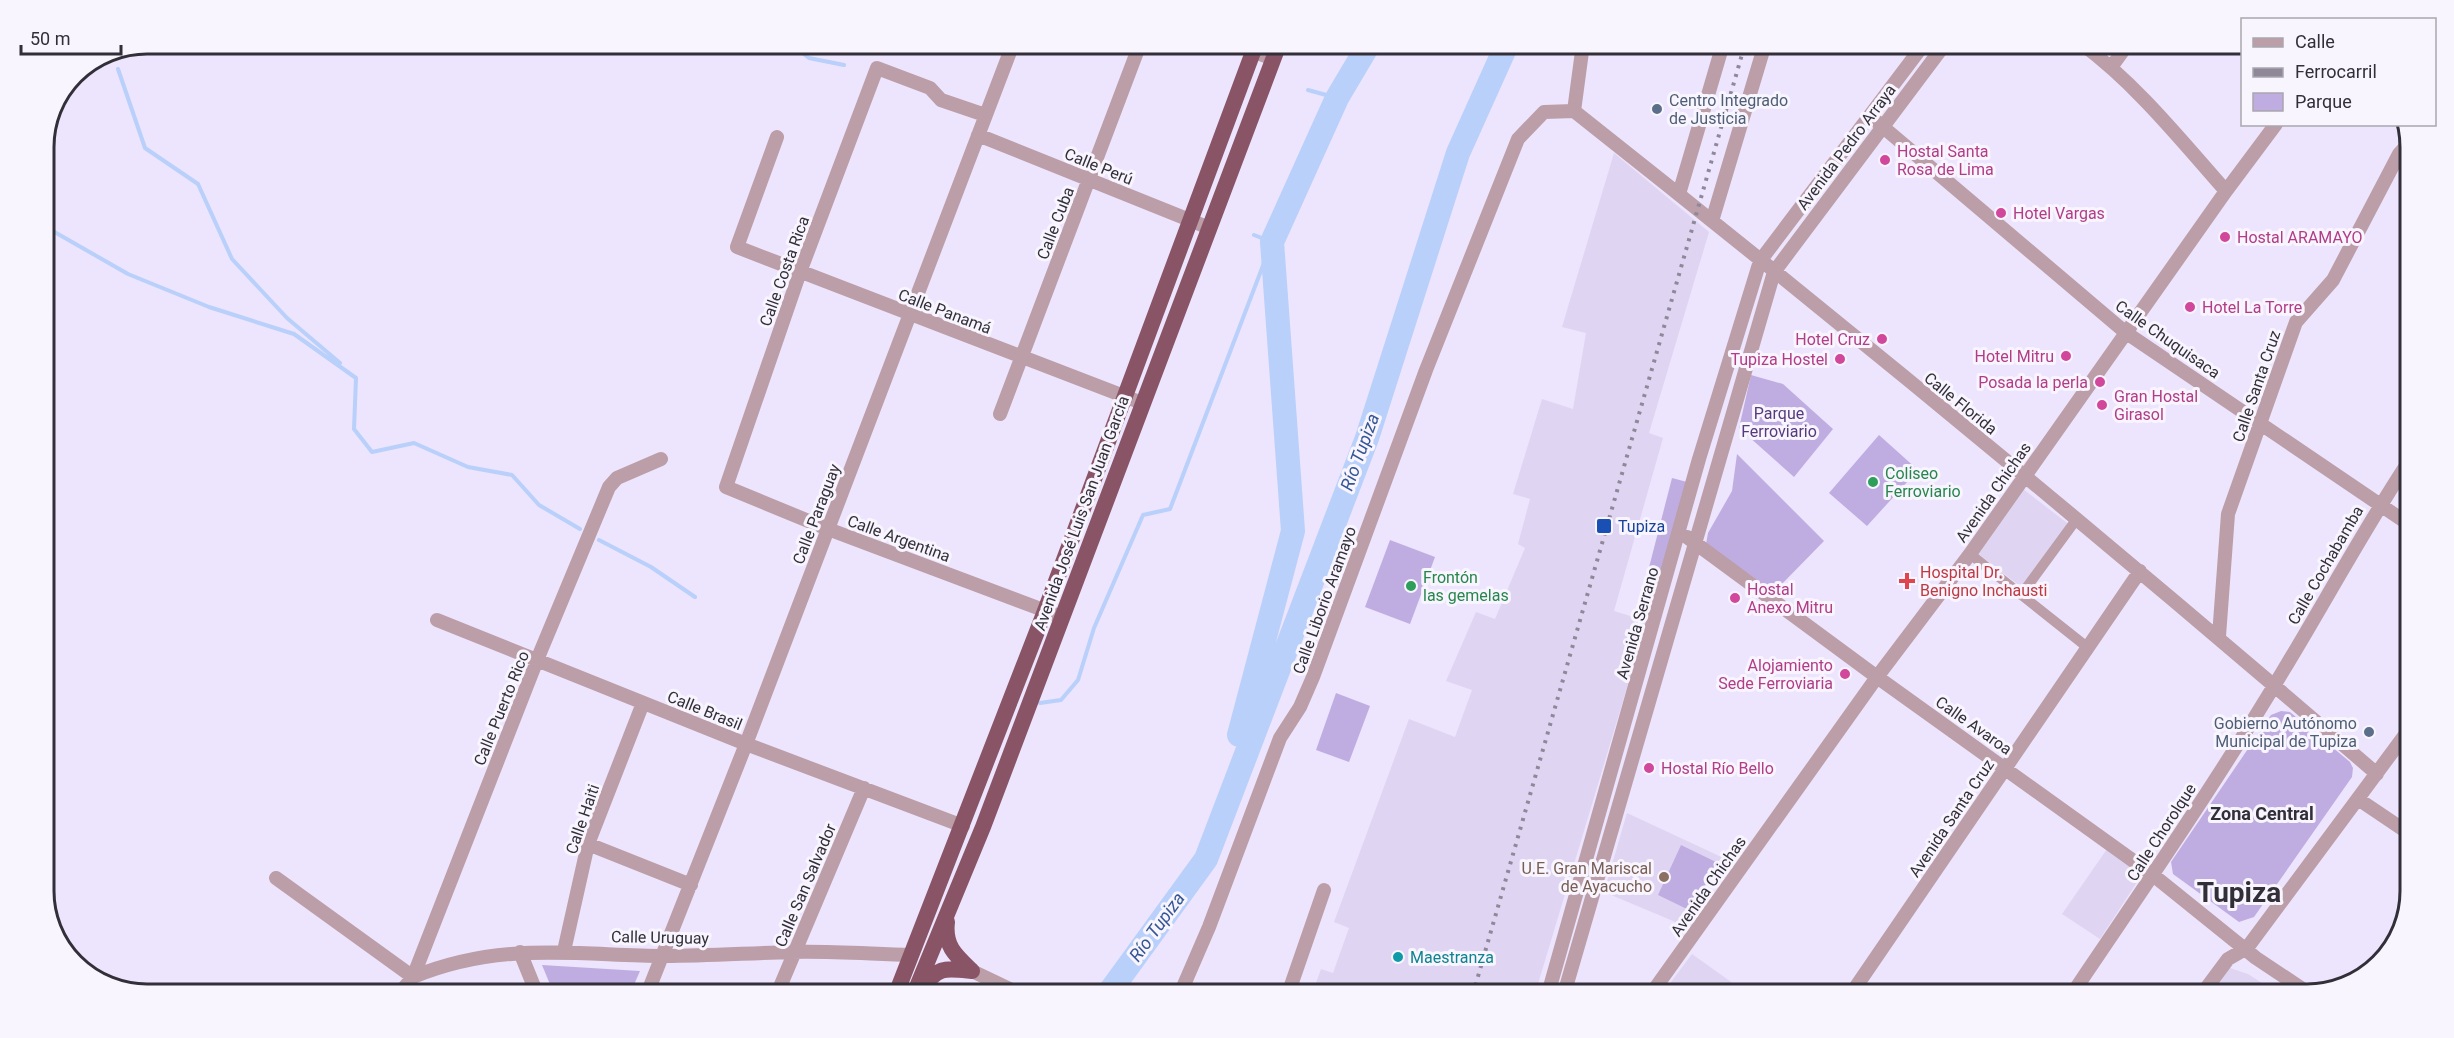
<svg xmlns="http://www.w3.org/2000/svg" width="2454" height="1038" font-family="Roboto,sans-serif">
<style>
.built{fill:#dfd5f3}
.green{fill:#bfade2}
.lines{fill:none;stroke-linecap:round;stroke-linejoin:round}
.stream{stroke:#b8d0fa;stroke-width:4}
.river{stroke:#b8d0fa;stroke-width:24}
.pedestrian{stroke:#bb9ea7;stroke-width:10}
.minor{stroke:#bb9ea7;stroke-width:14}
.trunk{stroke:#885466;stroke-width:16}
.rail{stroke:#8e8899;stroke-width:4;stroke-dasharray:3 6;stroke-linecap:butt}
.service-dot{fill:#5c6f8a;stroke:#f8f5fe;stroke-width:2}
.hotel-dot{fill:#d1479c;stroke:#f8f5fe;stroke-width:2}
.leisure-dot{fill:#2e9e5b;stroke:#f8f5fe;stroke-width:2}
.transit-dot{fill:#1a4fb4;stroke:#f8f5fe;stroke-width:2}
.health-dot{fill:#e0444e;stroke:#f8f5fe;stroke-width:2}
.education-dot{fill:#8d6e63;stroke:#f8f5fe;stroke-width:2}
.culture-dot{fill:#0f9aa8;stroke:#f8f5fe;stroke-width:2}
.labels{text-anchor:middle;stroke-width:6;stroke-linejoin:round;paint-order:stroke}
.service-label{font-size:16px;fill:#4e5e75;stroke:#f8f5fe;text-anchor:start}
.street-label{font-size:16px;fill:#322f38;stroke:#f8f5fe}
.hotel-label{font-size:16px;fill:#b23c85;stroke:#f8f5fe;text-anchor:start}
.park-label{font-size:16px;fill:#553a7c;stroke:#f8f5fe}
.leisure-label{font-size:16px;fill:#27864d;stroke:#f8f5fe;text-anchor:start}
.transit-label{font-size:16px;fill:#164399;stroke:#f8f5fe;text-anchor:start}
.health-label{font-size:16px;fill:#be3a42;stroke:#f8f5fe;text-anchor:start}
.education-label{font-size:16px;fill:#785e54;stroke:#f8f5fe;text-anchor:end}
.culture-label{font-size:16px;fill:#0d838f;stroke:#f8f5fe;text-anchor:start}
.water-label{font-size:18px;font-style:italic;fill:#345694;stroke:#f8f5fe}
.neighbourhood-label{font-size:18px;font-weight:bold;fill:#322f38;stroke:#f8f5fe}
.town-label{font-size:28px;font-weight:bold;fill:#322f38;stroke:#f8f5fe}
.rim{fill:none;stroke:#322f38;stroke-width:3}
</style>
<rect width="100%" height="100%" fill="#ede4fd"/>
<path class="built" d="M1614,153L1709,232L1649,433L1663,438L1614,611L1647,621L1535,994H1312L1321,969L1333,973L1349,928L1334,922L1409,719L1455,737L1472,690L1446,681L1476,612L1495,619L1525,548L1518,544L1530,499L1513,494L1542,399L1573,409L1586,333L1562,327Z
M2023,489L2071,526L2024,589L1977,553Z
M1627,813L1730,861L1685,926L1604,892Z
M2107,849L2137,871L2139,879L2100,939L2062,914Z
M1692,954L1748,994H1662Z
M2227,967L2248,974L2279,994H2208Z"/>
<path class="green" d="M1751,375L1783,384L1833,429L1794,477L1739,428Z
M1879,435L1918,470L1867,526L1829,493Z
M1737,454L1824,541L1774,592L1706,544L1708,533L1732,491Z
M1672,478L1687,482L1658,591L1644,587Z
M1390,540L1435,557L1410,624L1365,607Z
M1336,693L1370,706L1349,762L1316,750Z
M2281,711L2290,712L2350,762L2353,768L2352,777L2254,917L2239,922L2173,874L2171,862L2271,715Z
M1681,845L1716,862L1693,912L1658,895Z
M542,965L640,971L630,994H554Z"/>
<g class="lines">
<path class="stream" d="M791,44L809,58L844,65
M118,69L145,148L198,184L232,259L287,318L340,363
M1308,90L1337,98
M44,226L128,274L209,307L294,334L356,378L354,429L372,452L414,443L468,467L512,475L539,505L580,529
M599,540L651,567L695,597
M1040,703L1061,700L1078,680L1094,628L1143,515L1170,509L1272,242L1254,235"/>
<path class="river" d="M1239,735L1293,531L1272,242L1337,98L1369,44
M1108,994L1206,859L1367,438L1458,153L1507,44"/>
<path class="pedestrian" d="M1970,554L2087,647
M2021,595L2076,520"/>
<path class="minor" d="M1234,44L1273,59
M2082,44C2137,85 2180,139 2226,191
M2112,66L2128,44
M1574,111C1846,326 2114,547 2377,774
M985,115L941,100L930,88L877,68L800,272L726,487L828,529L1062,617
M1876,121L2125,332L2407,523
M978,135L1207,227
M777,137L737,247L1142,403
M1679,194L1723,44
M1712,221L1765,44
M1000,414L1140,44
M1687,537L1877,677L2153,875L2256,958L2310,994
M437,620L746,744L963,826
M2219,636L2228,514L2296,322L2333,280L2399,154L2410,142
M2358,799L2404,830
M588,844L691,885
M276,878L413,977C501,941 573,955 665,956C707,956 750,953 792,952C832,951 871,954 911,955
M564,951L588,844L643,703
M520,952L537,994
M972,971L1020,994
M399,994L413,977L537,660L609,487L617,478L661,459
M647,994L746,744L1013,44
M777,994L864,788
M1180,994L1209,927L1280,738L1300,707L1313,677L1426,370L1518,139L1544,112L1574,111L1583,44
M1288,994L1324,890
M1548,994L1699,459L1760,261L1924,44
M1564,994L1774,272L1945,44
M1651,994L1877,677L1970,554L2226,191L2276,124
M1851,994L2140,571
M2072,994C2144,888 2217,781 2283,671C2325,602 2363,531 2407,464
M2202,994L2228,959L2247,948L2405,735"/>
<path class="trunk" d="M947,922C944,946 956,956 972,971
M921,989C939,966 944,968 972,971
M896,994L1045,611L1256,44
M914,994L983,827L1279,44"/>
<path class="rail" d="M1473,994L1745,44"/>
</g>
<g class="service-dot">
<circle cx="1657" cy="109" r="6"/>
<circle cx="2369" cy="732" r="6"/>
</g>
<g class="hotel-dot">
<circle cx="1885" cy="160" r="6"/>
<circle cx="2001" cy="213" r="6"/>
<circle cx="2225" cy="237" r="6"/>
<circle cx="2190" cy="307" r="6"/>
<circle cx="1882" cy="339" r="6"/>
<circle cx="2066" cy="356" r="6"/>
<circle cx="1840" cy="359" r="6"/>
<circle cx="2100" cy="382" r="6"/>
<circle cx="2102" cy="405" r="6"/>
<circle cx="1735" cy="598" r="6"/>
<circle cx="1845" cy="674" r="6"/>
<circle cx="1649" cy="768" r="6"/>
</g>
<g class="leisure-dot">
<circle cx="1873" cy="482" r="6"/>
<circle cx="1411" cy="586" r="6"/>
</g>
<rect class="transit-dot" x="1596" y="518" width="16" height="16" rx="3"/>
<path class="health-dot" d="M1904 572h6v6h6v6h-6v6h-6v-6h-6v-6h6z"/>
<circle class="education-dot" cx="1664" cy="877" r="6"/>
<circle class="culture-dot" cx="1398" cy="957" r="6"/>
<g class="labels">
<g class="service-label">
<text x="1669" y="106">Centro Integrado<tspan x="1669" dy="18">de Justicia</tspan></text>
<text x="2357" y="729" text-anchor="end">Gobierno Autónomo<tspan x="2357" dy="18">Municipal de Tupiza</tspan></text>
</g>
<g class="street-label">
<text transform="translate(1846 147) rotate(-53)" y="6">Avenida Pedro Arraya</text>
<text transform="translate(1099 166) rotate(22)" y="6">Calle Perú</text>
<text transform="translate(1055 223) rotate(-69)" y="6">Calle Cuba</text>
<text transform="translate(784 271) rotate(-70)" y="6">Calle Costa Rica</text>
<text transform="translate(945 311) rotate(21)" y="6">Calle Panamá</text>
<text transform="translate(2168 339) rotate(35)" y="6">Calle Chuquisaca</text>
<text transform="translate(2256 386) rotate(-71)" y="6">Calle Santa Cruz</text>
<text transform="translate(1961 403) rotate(39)" y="6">Calle Florida</text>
<text transform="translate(1993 492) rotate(-55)" y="6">Avenida Chichas</text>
<text transform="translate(1081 513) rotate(-70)" y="6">Avenida José Luis San Juan García</text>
<text transform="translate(816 514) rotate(-69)" y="6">Calle Paraguay</text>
<text transform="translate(899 538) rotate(20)" y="6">Calle Argentina</text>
<text transform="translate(2325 565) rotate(-60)" y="6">Calle Cochabamba</text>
<text transform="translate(1324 600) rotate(-70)" y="6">Calle Liborio Aramayo</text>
<text transform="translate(1637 623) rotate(-74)" y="6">Avenida Serrano</text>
<text transform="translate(501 708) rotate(-68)" y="6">Calle Puerto Rico</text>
<text transform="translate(705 710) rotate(22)" y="6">Calle Brasil</text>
<text transform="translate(1974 725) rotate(35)" y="6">Calle Avaroa</text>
<text transform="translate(1951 818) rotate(-56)" y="6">Avenida Santa Cruz</text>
<text transform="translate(582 819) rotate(-71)" y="6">Calle Haiti</text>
<text transform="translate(2161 832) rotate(-57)" y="6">Calle Chorolque</text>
<text transform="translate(805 885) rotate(-67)" y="6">Calle San Salvador</text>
<text transform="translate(1708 886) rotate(-55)" y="6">Avenida Chichas</text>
<text transform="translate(660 937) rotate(1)" y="6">Calle Uruguay</text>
</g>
<g class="hotel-label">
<text x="1897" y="157">Hostal Santa<tspan x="1897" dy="18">Rosa de Lima</tspan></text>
<text x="2013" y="219">Hotel Vargas</text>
<text x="2237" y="243">Hostal ARAMAYO</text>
<text x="2202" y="313">Hotel La Torre</text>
<text x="1870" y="345" text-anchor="end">Hotel Cruz</text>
<text x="2054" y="362" text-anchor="end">Hotel Mitru</text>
<text x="1828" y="365" text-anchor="end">Tupiza Hostel</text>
<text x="2088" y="388" text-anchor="end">Posada la perla</text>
<text x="2114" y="402">Gran Hostal<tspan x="2114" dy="18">Girasol</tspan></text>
<text x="1747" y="595">Hostal<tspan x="1747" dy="18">Anexo Mitru</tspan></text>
<text x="1833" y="671" text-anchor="end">Alojamiento<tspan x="1833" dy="18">Sede Ferroviaria</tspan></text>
<text x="1661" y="774">Hostal Río Bello</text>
</g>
<g class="park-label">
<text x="1779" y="419">Parque<tspan x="1779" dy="18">Ferroviario</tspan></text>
</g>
<g class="leisure-label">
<text x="1885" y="479">Coliseo<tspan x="1885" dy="18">Ferroviario</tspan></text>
<text x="1423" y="583">Frontón<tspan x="1423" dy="18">las gemelas</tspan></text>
</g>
<g class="transit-label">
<text x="1618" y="532">Tupiza</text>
</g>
<g class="health-label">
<text x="1920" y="578">Hospital Dr.<tspan x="1920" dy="18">Benigno Inchausti</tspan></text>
</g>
<g class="education-label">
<text x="1652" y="874">U.E. Gran Mariscal<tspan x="1652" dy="18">de Ayacucho</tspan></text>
</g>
<g class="culture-label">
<text x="1410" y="963">Maestranza</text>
</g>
<g class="water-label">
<text transform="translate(1360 452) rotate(-70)" y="6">Río Tupiza</text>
<text transform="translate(1157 927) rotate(-54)" y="6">Río Tupiza</text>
</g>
<g class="neighbourhood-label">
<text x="2262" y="820">Zona Central</text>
</g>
<g class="town-label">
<text x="2239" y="902">Tupiza</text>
</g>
</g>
<path d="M0 0H2454V1038H0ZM147 54H2307A93 93 0 0 1 2400 147V891A93 93 0 0 1 2307 984H147A93 93 0 0 1 54 891V147A93 93 0 0 1 147 54Z" fill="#f8f5fe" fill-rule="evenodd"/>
<path class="rim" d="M147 54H2307A93 93 0 0 1 2400 147V891A93 93 0 0 1 2307 984H147A93 93 0 0 1 54 891V147A93 93 0 0 1 147 54Z"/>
<rect x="2241" y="18" width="195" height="108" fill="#f8f5fe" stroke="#a9a6af" stroke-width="1.5"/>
<rect x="2253" y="38" width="30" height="9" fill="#bb9ea7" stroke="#a9a6af" stroke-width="1.5"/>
<text x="2295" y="48" font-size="18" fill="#322f38">Calle</text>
<rect x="2253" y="68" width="30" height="9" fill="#8e8899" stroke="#a9a6af" stroke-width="1.5"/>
<text x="2295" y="78" font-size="18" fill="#322f38">Ferrocarril</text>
<rect x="2253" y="93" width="30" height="18" fill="#bfade2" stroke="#a9a6af" stroke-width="1.5"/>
<text x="2295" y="108" font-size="18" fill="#322f38">Parque</text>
<path d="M21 45v9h100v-9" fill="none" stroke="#322f38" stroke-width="3"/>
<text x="30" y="45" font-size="18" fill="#322f38" stroke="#f8f5fe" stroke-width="4.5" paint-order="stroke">50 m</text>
</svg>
